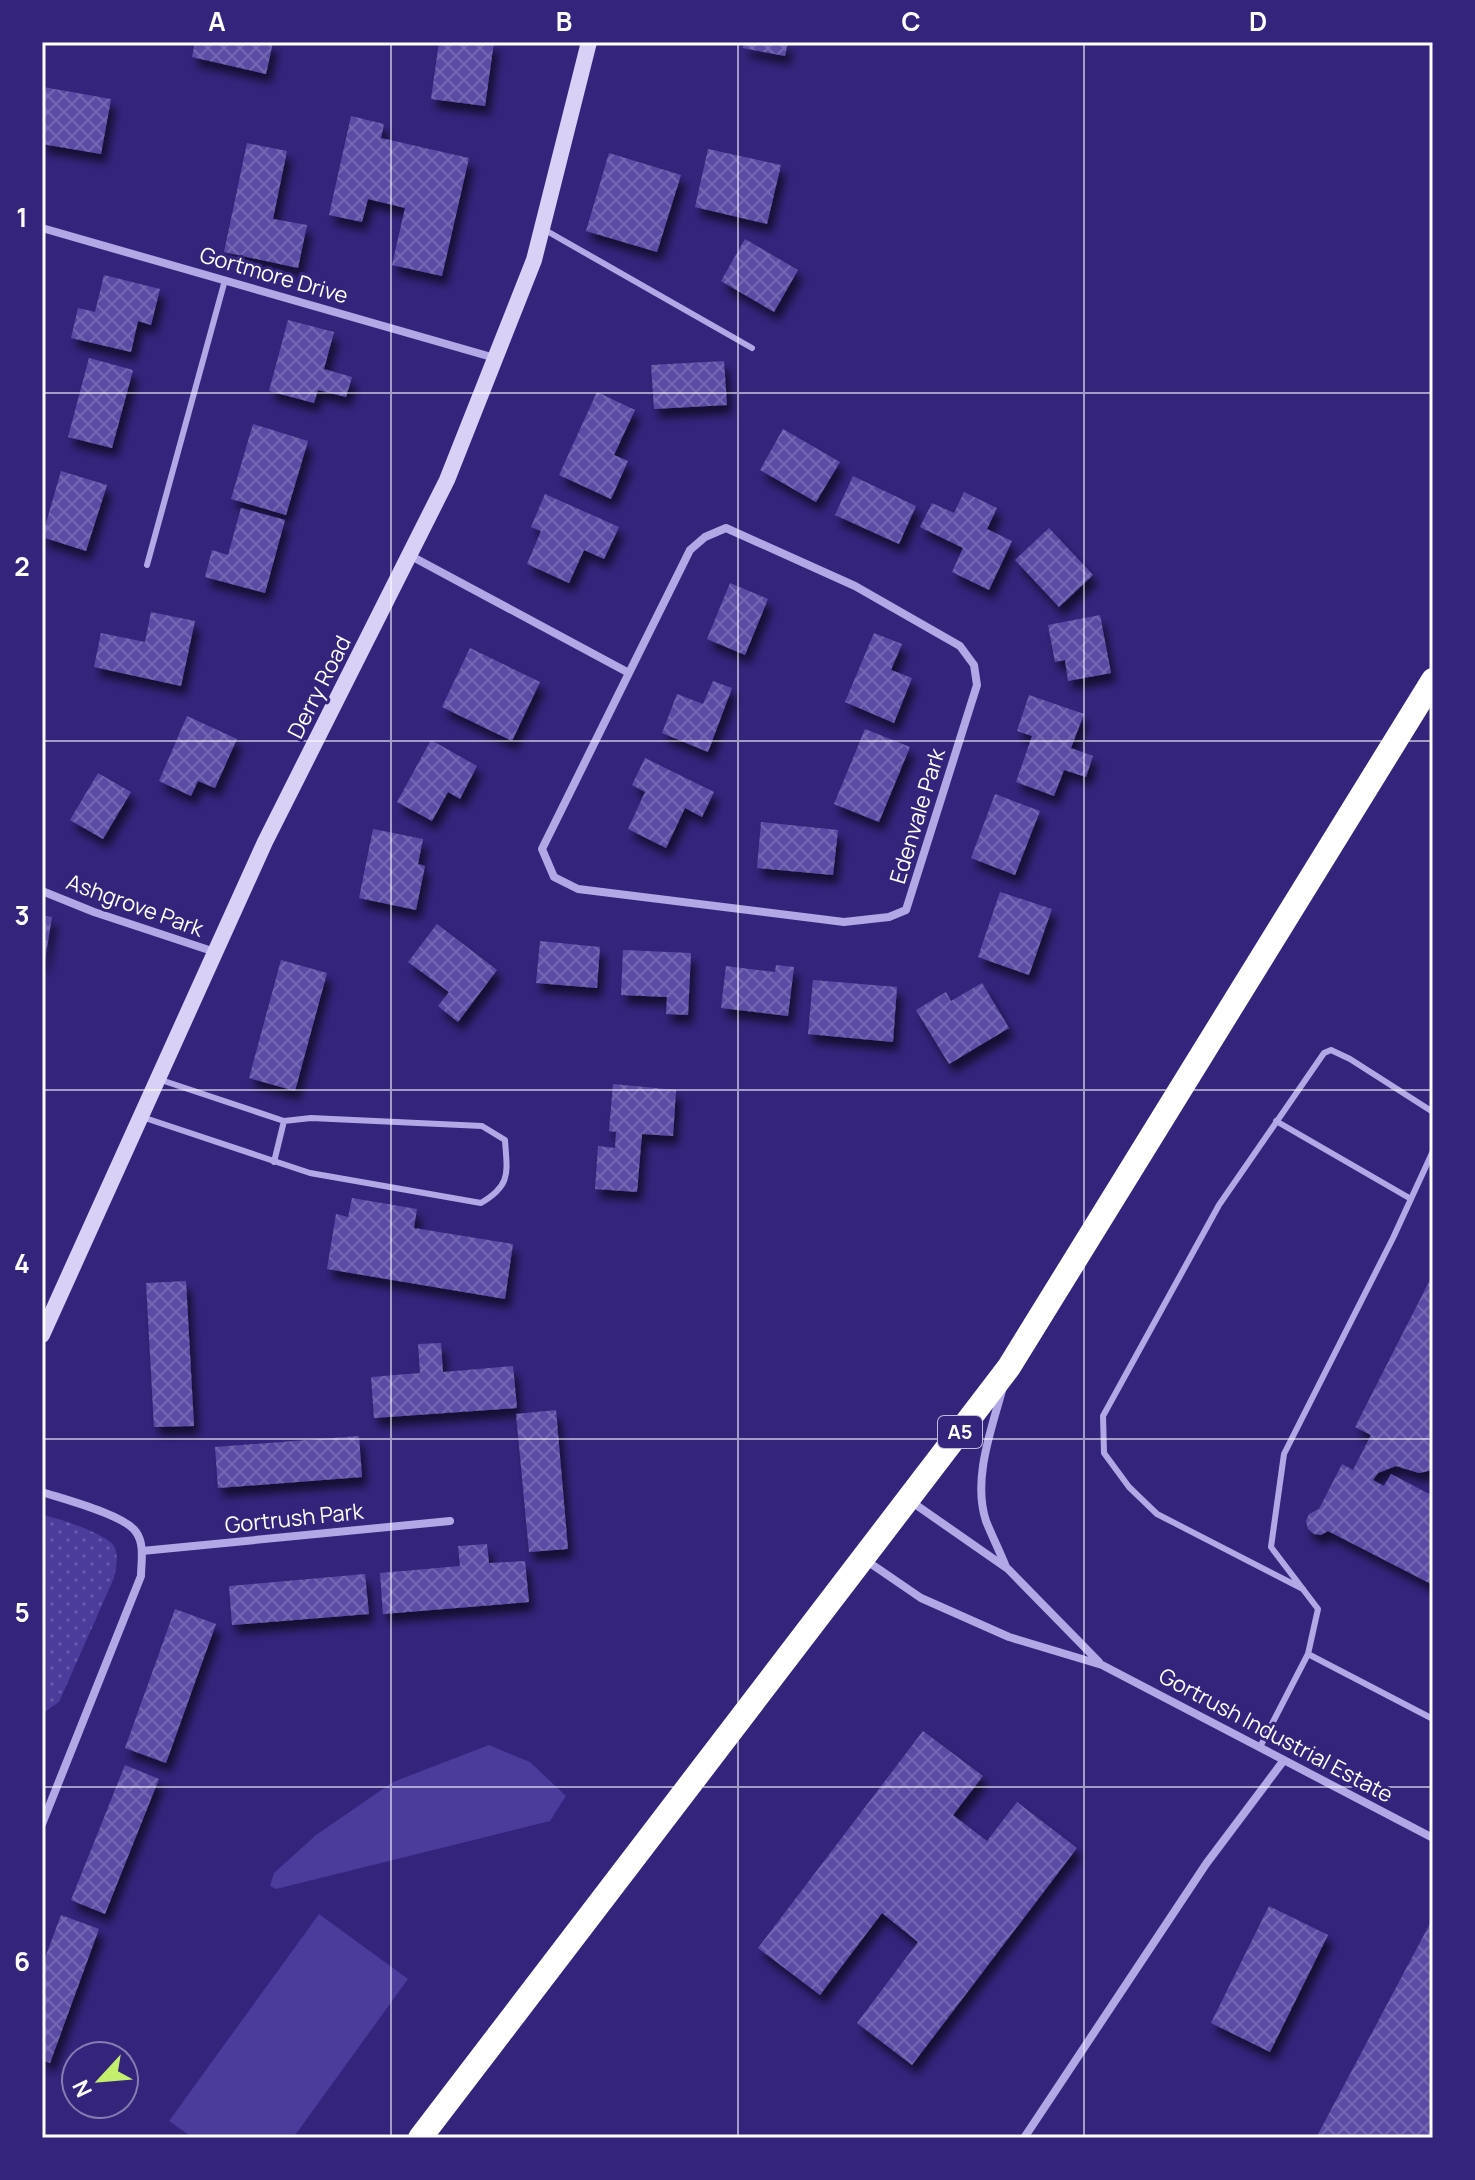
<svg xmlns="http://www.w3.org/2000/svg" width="1475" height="2180" font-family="Manrope,sans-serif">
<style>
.grass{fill:url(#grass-dots)}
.green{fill:#4b3b9b}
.building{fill:url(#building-cross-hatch);filter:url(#shadow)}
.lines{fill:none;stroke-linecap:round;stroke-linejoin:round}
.lane{stroke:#b2a8e5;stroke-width:6}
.street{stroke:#b2a8e5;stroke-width:8}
.secondary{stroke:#d8d1f5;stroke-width:16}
.highway{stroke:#fff;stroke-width:24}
.grid{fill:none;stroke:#fff;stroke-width:2;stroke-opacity:0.55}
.labels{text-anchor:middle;stroke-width:6;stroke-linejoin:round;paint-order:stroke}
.shield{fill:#34247c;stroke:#c2bdd8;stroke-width:2}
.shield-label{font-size:20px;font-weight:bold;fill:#fff}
.street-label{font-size:22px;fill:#fff;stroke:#34247c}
.neatline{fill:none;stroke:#fff;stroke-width:3}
.grid-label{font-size:26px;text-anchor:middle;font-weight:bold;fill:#fff}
</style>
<defs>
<pattern id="grass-dots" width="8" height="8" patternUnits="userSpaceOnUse" patternTransform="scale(2)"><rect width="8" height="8" fill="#4b3b9b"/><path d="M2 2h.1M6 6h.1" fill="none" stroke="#6658aa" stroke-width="1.8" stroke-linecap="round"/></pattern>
<pattern id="building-cross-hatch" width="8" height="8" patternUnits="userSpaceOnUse" patternTransform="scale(2)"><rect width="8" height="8" fill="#5b4ca4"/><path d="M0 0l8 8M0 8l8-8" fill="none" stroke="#7467b2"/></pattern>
<filter id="shadow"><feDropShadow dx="5" dy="9" stdDeviation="4" flood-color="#0009"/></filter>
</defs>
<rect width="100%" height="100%" fill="#34247c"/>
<path class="grass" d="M42,1515C56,1517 107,1534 114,1546C119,1555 116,1568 114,1578L59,1702L42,1714Z"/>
<path class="green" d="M489,1745L530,1762L566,1796L550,1821L276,1889L270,1886L274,1873L316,1835L393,1782Z
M319,1914L408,1979L293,2138H193L169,2121Z"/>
<path class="building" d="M195,42H273L266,74L192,57Z
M439,42H494L485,106L431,99Z
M744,42H788L785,56L743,48Z
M43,87L111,99L101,154L42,144Z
M351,116L384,124L381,138L469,158L442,276L392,265L405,208L368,199L362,222L329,215Z
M247,143L287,151L273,219L307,225L298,268L224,252Z
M708,149L781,165L767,224L695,207Z
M609,153L681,175L657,252L586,231Z
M745,239L798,270L774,312L721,281Z
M104,275L160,289L151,325L138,321L131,352L71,338L78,308L95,312Z
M288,320L334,332L324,369L352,377L346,397L318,390L314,403L269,391Z
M89,358L133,370L112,448L68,437Z
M724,361L727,405L654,409L651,365Z
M597,392L635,410L614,455L628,461L611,499L559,475Z
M253,424L308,441L286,515L231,499Z
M783,429L840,462L816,502L760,470Z
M61,471L107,485L86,551L42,537Z
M853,476L916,506L899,544L835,515Z
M964,492L997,508L987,529L1012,541L989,590L952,572L963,548L920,527L932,503L954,513Z
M545,494L619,527L604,559L584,550L569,583L527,564L541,531L531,527Z
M241,508L285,520L265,593L205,577L212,550L228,555Z
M1049,528L1093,575L1059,607L1015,560Z
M730,583L768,599L745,655L707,639Z
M151,612L195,621L181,686L94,667L101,633L145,642Z
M1100,615L1111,673L1068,681L1065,660L1055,662L1048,625Z
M874,633L902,644L891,670L912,678L894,723L845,702Z
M470,648L540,682L512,741L442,707Z
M713,681L732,688L708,752L662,733L677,694L703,704Z
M1029,695L1084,714L1071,748L1093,756L1086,777L1064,770L1054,796L1016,782L1032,736L1017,731Z
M187,716L237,739L215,788L198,781L191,796L159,781Z
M865,729L910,747L879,822L834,804Z
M431,740L477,766L460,799L448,792L432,821L397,802Z
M645,758L714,792L702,817L685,808L666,848L628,829L645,792L632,785Z
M98,773L131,792L103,839L70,820Z
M995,794L1040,811L1015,875L971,858Z
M761,822L838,830L833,875L757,868Z
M373,829L423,839L418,864L425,866L416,910L359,898Z
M1000,892L1052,909L1029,975L978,957Z
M42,915L52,917L44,965H42Z
M437,924L497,970L458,1022L438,1006L449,992L408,962Z
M540,941L600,947L597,988L536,983Z
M623,950L691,953L688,1015L666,1014L667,997L621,995Z
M281,960L327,973L295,1091L249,1078Z
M776,965L794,967L788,1016L721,1008L726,966L775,972Z
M813,980L897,987L893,1042L808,1034Z
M982,983L1009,1028L949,1064L916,1010L946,992L951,1001Z
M613,1084L676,1090L673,1136L642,1134L637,1192L595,1189L598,1146L615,1148L616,1132L609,1131Z
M352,1198L417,1209L414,1228L513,1244L505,1299L327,1269L336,1214L348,1217Z
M1433,1274V1470L1419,1473L1396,1466L1378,1473L1373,1480L1384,1486L1391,1474L1433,1496V1585L1328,1531L1321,1535L1314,1534L1308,1529L1306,1521L1309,1514L1319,1509L1342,1464L1353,1470L1371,1435L1355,1427Z
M186,1281L194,1426L154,1427L146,1283Z
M441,1343L443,1372L513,1366L517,1408L374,1418L371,1377L420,1373L418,1344Z
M556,1410L568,1549L529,1552L516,1414Z
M359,1436L362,1477L218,1488L215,1447Z
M487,1544L489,1563L525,1561L529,1602L383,1614L380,1573L460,1566L458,1546Z
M365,1574L369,1614L232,1625L229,1586Z
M175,1609L216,1624L166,1763L125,1748Z
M923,1731L983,1776L953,1815L987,1841L1017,1802L1077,1848L912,2065L857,2023L918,1942L882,1913L820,1995L758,1948Z
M125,1765L159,1779L105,1914L71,1900Z
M1269,1906L1328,1935L1270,2052L1211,2023Z
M61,1915L99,1929L50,2063L42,2060V1966Z
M1433,1918V2138H1316Z"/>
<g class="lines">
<path class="lane" d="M545,230L752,348
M147,565L225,280
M142,1117L310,1173L481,1203C512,1185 507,1172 505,1140L482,1126L311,1118L284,1121L161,1080
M1276,1121L1411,1199
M274,1162L284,1121
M1303,1589L1157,1514L1129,1487L1104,1453L1103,1416L1219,1205L1324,1053L1331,1050L1350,1059L1433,1112
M1308,1654L1433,1719
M1260,1747L1308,1654L1318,1609L1271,1547L1284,1454L1393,1238L1433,1151"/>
<path class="street" d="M42,228L495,358
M411,556L629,673L542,849L554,877L578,889L844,922L889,917L906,910L977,685L974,665L960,646L855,586L726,528L705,537L690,550L629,673
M42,891L94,912L215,952
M1003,1387C992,1428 972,1479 986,1521C992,1536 1000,1552 1006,1567
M42,1492C63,1499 125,1515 136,1532C145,1544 141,1563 141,1576L42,1824
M909,1500L1008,1569L1099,1662
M142,1551L450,1521
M864,1559L921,1598L1009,1637L1102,1665L1433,1838
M1024,2138L1206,1864L1284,1760"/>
<path class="secondary" d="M42,1335L265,842L447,480L534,260L589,42"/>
<path class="highway" d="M420,2138L1009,1367L1433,680"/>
</g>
<path class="grid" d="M391,42V2138M738,42V2138M1084,42V2138M42,393H1433M42,741H1433M42,1090H1433M42,1439H1433M42,1787H1433"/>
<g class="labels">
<rect class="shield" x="938" y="1416" width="44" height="32" rx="6"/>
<g class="shield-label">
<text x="960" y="1439">A5</text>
</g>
<g class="street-label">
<text transform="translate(274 275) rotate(16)" y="8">Gortmore Drive</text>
<text transform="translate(319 687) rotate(-63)" y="8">Derry Road</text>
<text transform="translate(917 816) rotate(-73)" y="8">Edenvale Park</text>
<text transform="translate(135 905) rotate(20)" y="8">Ashgrove Park</text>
<text transform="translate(294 1518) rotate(-6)" y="8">Gortrush Park</text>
<text transform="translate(1276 1735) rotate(28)" y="8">Gortrush Industrial Estate</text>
</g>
</g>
<rect width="1475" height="2180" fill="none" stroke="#34247c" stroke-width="88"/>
<g transform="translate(100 2080) rotate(244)"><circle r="38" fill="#34247c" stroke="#857cb0" stroke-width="2"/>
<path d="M0-6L14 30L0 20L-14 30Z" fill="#c4ef6c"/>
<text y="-12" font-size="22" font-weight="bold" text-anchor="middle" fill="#ffffff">N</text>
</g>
<rect x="44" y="44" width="1387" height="2092" class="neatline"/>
<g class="grid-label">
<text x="217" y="31">A</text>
<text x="564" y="31">B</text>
<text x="911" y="31">C</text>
<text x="1258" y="31">D</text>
<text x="22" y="227">1</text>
<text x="22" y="576">2</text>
<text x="22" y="925">3</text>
<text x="22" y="1273">4</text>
<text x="22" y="1622">5</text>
<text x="22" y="1971">6</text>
</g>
</svg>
